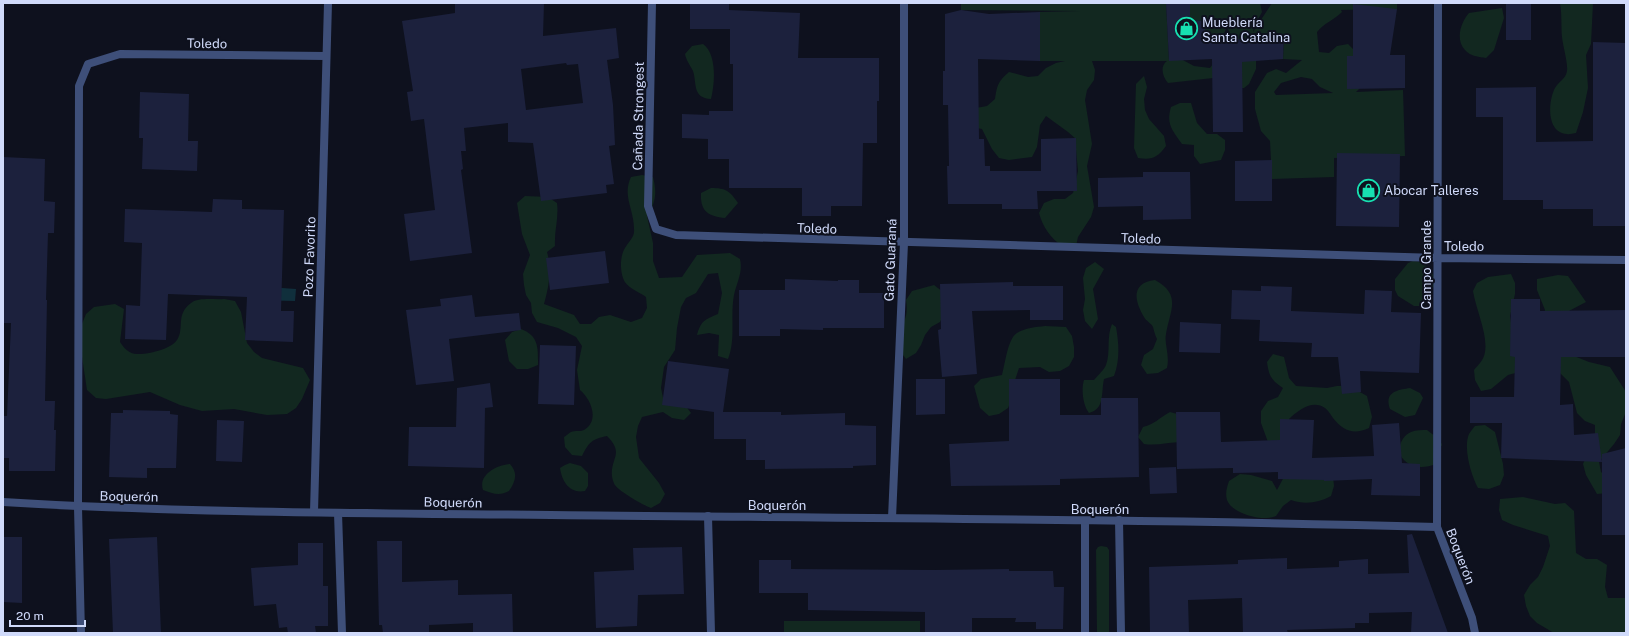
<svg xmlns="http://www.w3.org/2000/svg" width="1629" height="636" font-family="'Public Sans',sans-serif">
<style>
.green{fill:#122820;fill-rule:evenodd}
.water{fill:#102f3c}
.building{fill:#1c213d;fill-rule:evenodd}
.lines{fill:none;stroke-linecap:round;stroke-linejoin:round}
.minor{stroke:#3e4f79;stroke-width:8}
.tertiary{stroke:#3e4f79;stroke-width:8}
.labels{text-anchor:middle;stroke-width:4;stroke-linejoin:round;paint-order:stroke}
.poi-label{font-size:13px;fill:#d0dafa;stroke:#0e111e;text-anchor:start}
.street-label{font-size:13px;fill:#d0dafa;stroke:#0e111e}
</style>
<rect width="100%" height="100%" fill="#0e111e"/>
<path class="green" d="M961,3H1166L1169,60L1179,58L1194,66L1210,68L1232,38L1227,27L1222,37H1205V21L1190,20V3H1260L1262,12L1254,27L1253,32L1272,3H1397V9L1341,10L1342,12C1334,20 1324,23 1317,32L1319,52L1329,53L1337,46L1348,44L1355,51L1360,88L1356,92L1403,90L1405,156L1334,158V177L1272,179L1270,141L1261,131L1255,109V92L1267,73L1276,69L1286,73L1302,60L1283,59L1284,34L1253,33L1256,57V69L1249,84L1244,88H1239L1213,78L1168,83C1162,76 1160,66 1167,61H1092L1095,70L1094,80L1087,90L1085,100L1092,144L1087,166L1094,207L1091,217L1078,237L1076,246C1072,246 1066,247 1063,246C1051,240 1042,225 1039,213L1044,203L1054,199H1065L1073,193L1078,171L1076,150V139L1068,132L1046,116L1040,125L1037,147L1032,157L1009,160L999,158L992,149L982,129L972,127L976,108L987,106L995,99C997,86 998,81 1009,72L1028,77L1038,76L1046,68L1056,63L1065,61H1040V12L1080,11L961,10ZM1301,77L1312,79L1320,87L1333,93L1276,95L1274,92L1281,83Z
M1560,3H1593L1591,44L1586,55L1588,88L1583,112L1576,133C1573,133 1569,135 1567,134C1546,133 1548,101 1555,88C1558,82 1566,79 1567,71C1568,62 1563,47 1562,37C1561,26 1562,14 1560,3Z
M1502,8L1504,18L1494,50L1486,58C1479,57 1470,56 1465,50C1455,39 1461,22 1469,13Z
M703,44C717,54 715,83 711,99C692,98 697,83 693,71C690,65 686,60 685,54L692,46Z
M1144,76L1147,87L1144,99L1145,110L1149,119L1164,136L1166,146C1157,158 1152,160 1138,158L1134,148L1136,84Z
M1180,103H1191L1197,123L1207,134H1217L1225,140V150L1221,160L1200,164L1194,156V145L1182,144C1172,130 1166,124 1171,107Z
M642,175L653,177C657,192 656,203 647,216L653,243V261L659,278L682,277L697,255L730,253L740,259C743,273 737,281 734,295C730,316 736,339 728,359L718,356L719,335L709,333L697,335C701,321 704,320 718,314L722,293L718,273L708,274L696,293L686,298L681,307L677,328L675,350L664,367L661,388L663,398L685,405L691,413L684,420L672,418L663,412L642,417L638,426L636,437L639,458L659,483L665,494L660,503L651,508C643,505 620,492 615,485C614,484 612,478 612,476C610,458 625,454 607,436C592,439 589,442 582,456L572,455L565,447L564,437C566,436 569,433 571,432C575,430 580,432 584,430C600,421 591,399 580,390L577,370L582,346L576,337L558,328L537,322L532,313L531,303L526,295L524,285L523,274L530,255L522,234L517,203L525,196L548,197L557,203C559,218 554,231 555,246L547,252C552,270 549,286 544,304L574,315L580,324H591L599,317L610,315L631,322L642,318L647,308L646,297C638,291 626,288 623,278C620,269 620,256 625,248C629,241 635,237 634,229C634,209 622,196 631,177Z
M711,188C726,188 730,191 738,203L725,218C708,216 700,211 701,193Z
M1413,261C1426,261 1431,270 1436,281L1435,286L1428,293L1425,303L1420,306H1414L1398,296L1395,290V279L1408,263Z
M1095,262L1104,269L1093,289L1098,319L1092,329L1085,321L1083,310L1085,299L1083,278L1086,268Z
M1511,274L1515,283V294L1510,316L1519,372L1508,375L1491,389L1481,391L1475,380L1474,370C1478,365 1484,360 1485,352C1488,334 1476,310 1473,291L1477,283L1488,277Z
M1558,275L1568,276L1586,302L1567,312L1569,354L1589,362L1610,367L1626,392V412L1621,424L1620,435L1614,444L1599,462L1601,472L1616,485L1608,493L1597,494L1586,475L1583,464L1595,435V425L1585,421L1577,413L1569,382L1554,367L1543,320L1545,310L1537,290V279Z
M1155,280C1182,295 1170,310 1166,334C1164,344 1170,355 1167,368L1158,373L1147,374L1141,365L1144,355L1153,349L1157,339C1155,335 1154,331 1153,327C1151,323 1146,321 1144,317C1134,300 1131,283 1155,280Z
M934,285L943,292L948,303L940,322L931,327L925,335L921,345L916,353L906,359L900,351L899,330C906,320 908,313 906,300L912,291Z
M224,299L235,301L241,312L247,343L254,352L262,358L303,368L310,380L302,399L296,408L287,414L267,415L234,409L202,411L180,405L150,392L106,399L96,398L87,390L82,357V324L86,314L94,307L115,304L124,309L120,342C124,348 129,354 137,354C147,355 171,349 177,340C185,328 175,315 191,303C199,297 214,300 224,299Z
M1112,324L1116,327C1119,344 1120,360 1114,376L1104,379C1101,393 1105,409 1089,413C1083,406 1081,389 1084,380H1094C1098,375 1104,370 1106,365C1111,352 1106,338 1112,324Z
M1045,326L1066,327L1072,336L1074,347V357L1069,366L1060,371L1049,372L1040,367L1019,368L1012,389V399L1008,408L999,414L989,416L980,408L974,386L981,379L1002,375C1005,364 1008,338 1017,333C1025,328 1036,327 1045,326Z
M521,329C539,336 538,348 538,365L528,369H517L509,361L505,340L512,332Z
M1273,354L1284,357L1289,378L1296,386L1327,388L1337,386H1349L1367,396L1372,417L1369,428C1354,435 1343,431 1333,418C1331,415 1328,410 1325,408C1313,399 1298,410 1289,419L1290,430L1272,453L1261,423V411L1268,401L1278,397L1283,388C1271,380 1269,376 1267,362Z
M1410,388L1420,393L1423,398L1415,415L1405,417L1390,409C1384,392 1397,390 1410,388Z
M1170,412L1181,415V442C1169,442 1157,446 1144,444L1138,437L1143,427C1155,424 1159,418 1170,412Z
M1485,425L1495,432L1503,464L1504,475L1500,485L1489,489L1478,488C1471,475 1463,448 1469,434C1471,431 1473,428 1475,426Z
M1427,430L1440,440L1442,445L1440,448L1436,464C1425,468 1413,469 1404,460C1395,452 1401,436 1411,432C1416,430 1422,430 1427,430Z
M570,463L581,466L588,473V486L585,491C570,494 562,482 560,468L565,465Z
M510,464C518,473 516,481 509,491C500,496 493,494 483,490C478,475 496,465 510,464Z
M1240,474L1251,475L1272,481L1277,490L1285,475L1333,476L1334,486L1331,496C1318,503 1305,505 1291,500L1283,506L1276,516C1273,517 1270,518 1267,518C1255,519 1231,512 1227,500C1225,493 1227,487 1229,481Z
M1523,497L1555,504L1565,503L1574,511L1576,553L1586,559H1597L1607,565L1605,587L1608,598H1626V633H1554L1537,623L1530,616L1526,606L1524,595L1530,585L1538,577L1543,567L1550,546L1548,536L1513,525L1502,520L1499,510L1500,499Z
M1101,546L1107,547L1109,550V633H1097L1096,550L1098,547Z
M784,621H920V633H784Z"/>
<path class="water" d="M268,287L296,289L295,301L255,300Z"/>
<path class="building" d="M455,3H544L543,36L616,28L619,58L607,60L613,105L615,145L609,146L614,184L606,185L607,193L541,201L533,143L508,142V123L464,128L466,151H461L463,169L461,170L472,253L410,261L404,214L435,210L424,119L411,121L407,92L413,91L402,21L455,13ZM566,63L567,65L578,64L583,103L526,110L521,69Z
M690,3H729V10L800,13L798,58H879V101H877V143H863L862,206H831V216H802V188H729V159H708V139L682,138V114L709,115V111H733V64H730V29H690Z
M1166,3H1190V20L1205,21V37H1222V41L1284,34L1283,59L1242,62L1243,132H1213L1212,59L1169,61Z
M1506,3H1531V40H1506Z
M1353,4L1397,9L1390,55H1405V88L1347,89V56H1353Z
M961,10L989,14L1040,12V61L978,59L979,139H984L985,166H990V171H1041V139L1076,138L1077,191H1037L1038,209H1002V204H948L947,166H949L948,105H943V71H945V14Z
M1593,42L1626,43V226H1593V209H1543V200H1503V117H1476V88L1536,87V142L1593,141Z
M140,92L189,94L188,141H198L197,171L142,169L143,138H139Z
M1337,153L1400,154L1399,227L1336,226Z
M3,157L45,159L44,201L55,202L54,233H48L46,300H47L45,401H55L54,430H56L55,471H9V458H3V416H7L11,323H3Z
M1272,160V201H1235V161Z
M1143,172H1190L1191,219L1143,220V206L1098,207V178L1143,177Z
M213,199L242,200V209L284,210L281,311H294L293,342L245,340L247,297L168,294L166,340L125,339L126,305L140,306L142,243L124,242L125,209L212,212Z
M605,251L609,283L550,290L546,258Z
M785,279L838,281V280H859V293H884V328H823V330L780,329V336H739V290H785Z
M1013,282V286H1063V320H1030V310L972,311L977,374L942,377L938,330L941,329L940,284Z
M1261,286L1292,287L1291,311L1364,314L1365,290L1392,291L1391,312L1421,313L1419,373L1360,371L1361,392L1342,394L1338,357H1311L1312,343L1259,341L1260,320L1231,319L1232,290L1261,291Z
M472,295L475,317L519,313L521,330L449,339L454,381L416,385L406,310L441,306L440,299Z
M1511,299H1540V311L1626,310V357H1561L1560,405L1573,404L1574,435L1598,433L1602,462L1501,458L1502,423H1470V397H1514L1515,357L1510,356Z
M1180,322L1221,324L1220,353L1179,352Z
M540,345L576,346L574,405L538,404Z
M668,361L729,369L723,412H781V415L845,413V425L876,426V465L853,466V468L765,469V460H746V439H714V412L662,405Z
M916,379H945V414L916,415Z
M1009,379H1060V415H1101V398H1138L1139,477L1060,479V485L951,486L949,444L1009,441Z
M490,383L493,407L485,408L484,468L408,466L409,427H456L457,388Z
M123,410L170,411V414L178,415L176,468H147V478L109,477L111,413H123Z
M1176,412H1220L1221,442L1280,440V419L1314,420L1312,458L1374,456L1372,425L1399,423L1402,463L1420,464V496L1371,495L1372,479L1324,481V480L1278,479V472L1233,473V468L1177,469Z
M217,420L244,421L242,462L216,461Z
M1626,448V535H1602V454Z
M1176,467L1177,493L1150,494L1149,468Z
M1412,534L1448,633H1411L1412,612L1369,613V623H1355V628L1287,630L1288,633H1243L1242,598L1188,600L1189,633H1150L1149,567L1238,564V560L1287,558V569L1339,567V561L1368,559V574L1409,573L1407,535Z
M3,537H22V603L3,602Z
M157,537L161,633H113L109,539Z
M377,541H402V582L458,580V595L512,594L513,633H473V623L429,625V633H383L382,625H379Z
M298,543H323V586H328V626H315L316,633H288L287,627L279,628L276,604L254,606L251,568L298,565Z
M682,547L684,594L638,595L637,626L596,628L594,572L634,570L633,548Z
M759,560H791V569L934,570L1009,569V571H1053L1054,587H1064L1063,629H1036V622H1015L1016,618H972V632H925V612L808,610V593H759Z"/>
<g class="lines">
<path class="minor" d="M652,3L648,206L656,229L676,235L1438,258L1626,260
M314,512L328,3
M338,513L342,633
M708,516L711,633
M1119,520L1121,633
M1437,527L1438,3
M81,633L78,507L79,86L88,64L120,54L326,56
M1085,633V521"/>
<path class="tertiary" d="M3,502C185,513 368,513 551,515C846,518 1142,519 1437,527L1472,618L1475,633
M892,518L904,243V3"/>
</g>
<defs>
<symbol id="shop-ring" viewBox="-11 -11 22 22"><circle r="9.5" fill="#0e111e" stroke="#17e0b1" stroke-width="1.5"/><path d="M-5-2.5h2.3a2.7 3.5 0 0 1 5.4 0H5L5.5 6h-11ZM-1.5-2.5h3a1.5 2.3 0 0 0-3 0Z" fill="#17e0b1"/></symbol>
</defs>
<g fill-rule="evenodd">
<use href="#shop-ring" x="1174" y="16" width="25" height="25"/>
<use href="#shop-ring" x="1356" y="178" width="25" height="25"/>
</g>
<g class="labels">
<g class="poi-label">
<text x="1202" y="27">Mueblería<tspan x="1202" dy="15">Santa Catalina</tspan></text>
<text x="1384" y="195">Abocar Talleres</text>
</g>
<g class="street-label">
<text transform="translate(207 43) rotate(1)" y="5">Toledo</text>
<text transform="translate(638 116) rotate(-89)" y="5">Cañada Strongest</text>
<text transform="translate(817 228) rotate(2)" y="5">Toledo</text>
<text transform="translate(1141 238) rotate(2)" y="5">Toledo</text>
<text x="1464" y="251">Toledo</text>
<text transform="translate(309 257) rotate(-88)" y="5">Pozo Favorito</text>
<text transform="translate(890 260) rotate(-88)" y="5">Gato Guaraná</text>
<text transform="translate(1426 265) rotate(-90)" y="5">Campo Grande</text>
<text transform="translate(129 496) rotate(1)" y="5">Boquerón</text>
<text transform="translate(453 502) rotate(1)" y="5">Boquerón</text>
<text x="777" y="510">Boquerón</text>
<text x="1100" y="514">Boquerón</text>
<text transform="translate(1461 556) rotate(69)" y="5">Boquerón</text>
</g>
</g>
<rect width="1629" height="636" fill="none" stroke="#d0dafa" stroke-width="8"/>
<path d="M10 620v6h75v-6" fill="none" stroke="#d0dafa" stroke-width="2"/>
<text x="16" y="620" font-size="12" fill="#d0dafa" stroke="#0e111e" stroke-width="3" paint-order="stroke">20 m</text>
</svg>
